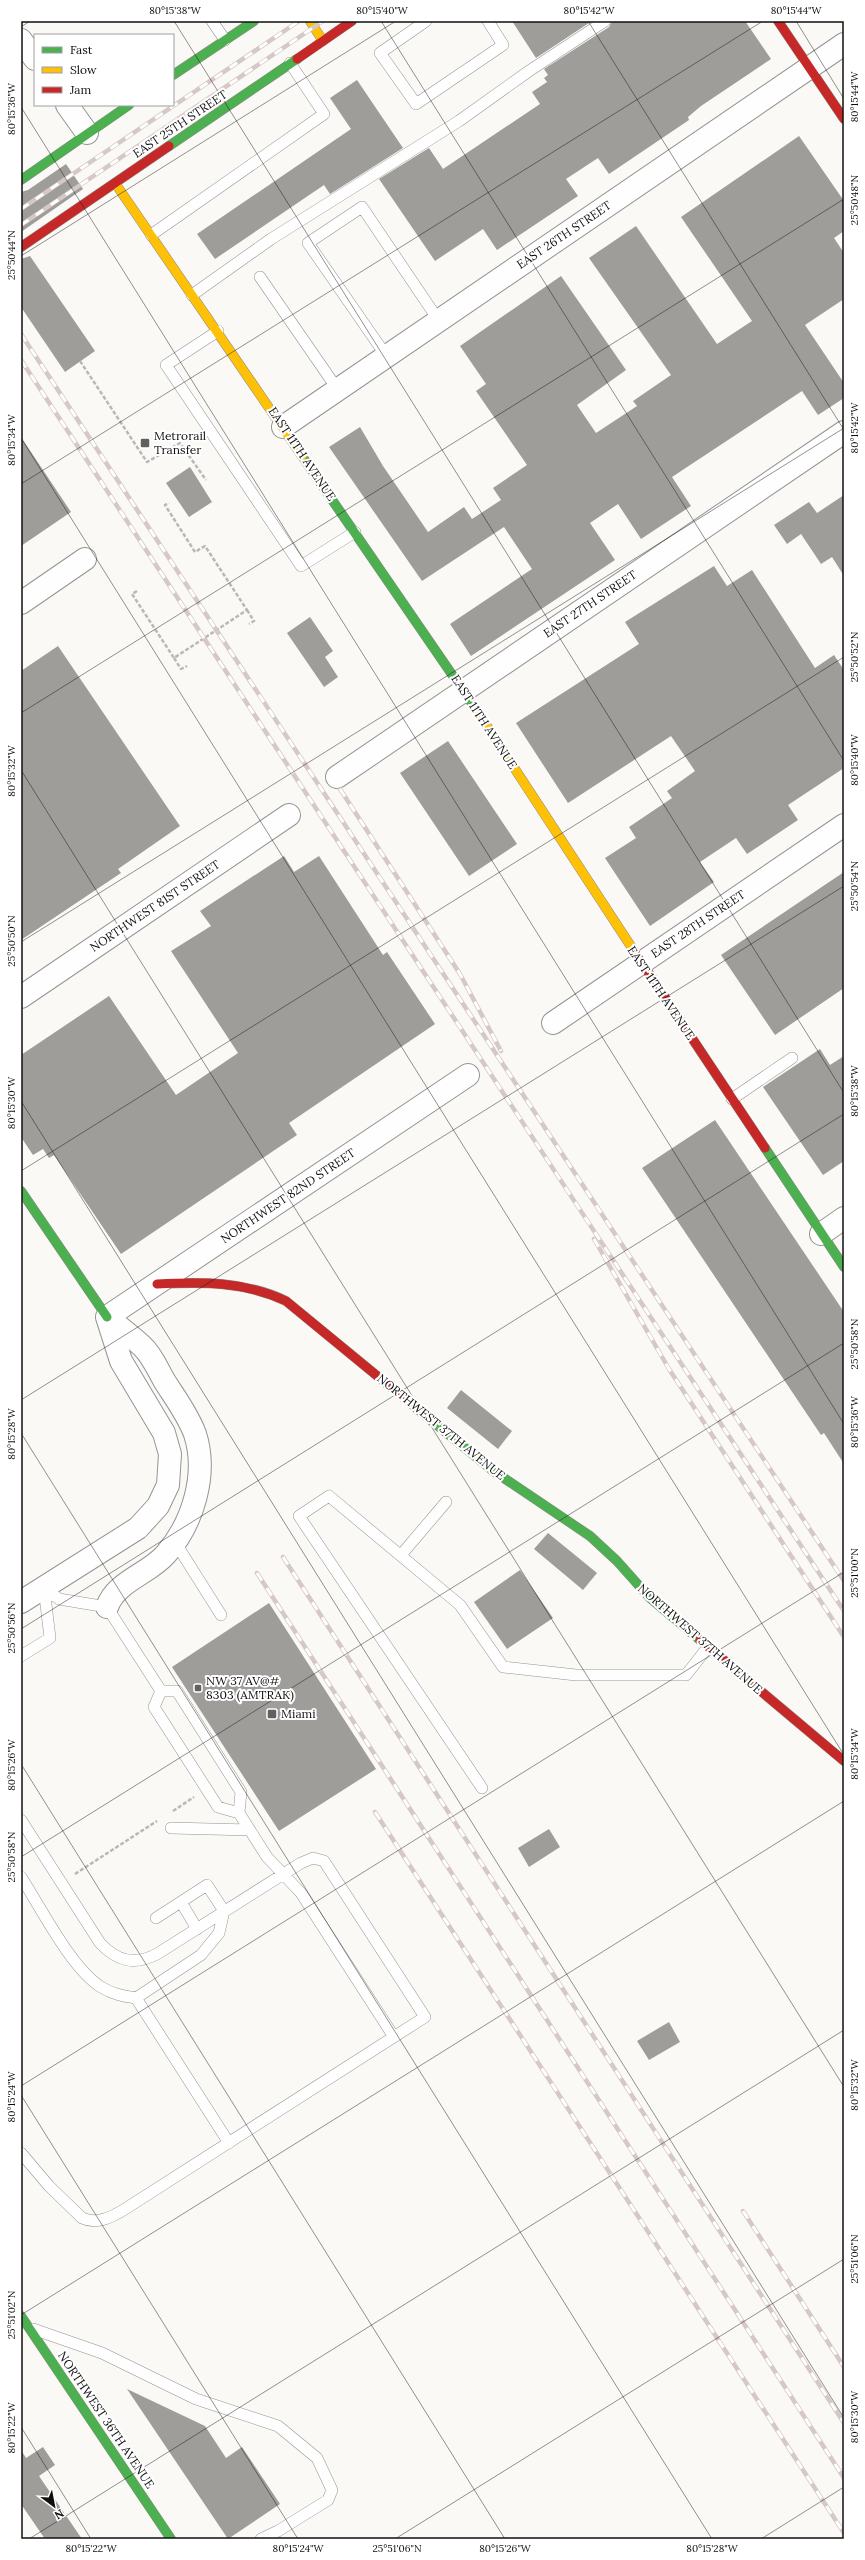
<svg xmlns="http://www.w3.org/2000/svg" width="865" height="2560" font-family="Lora,serif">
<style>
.building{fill:#9f9d9a}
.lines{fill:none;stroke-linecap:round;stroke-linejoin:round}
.lane-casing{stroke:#959493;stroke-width:12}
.street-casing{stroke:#959493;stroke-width:24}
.fast-casing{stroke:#8c8b89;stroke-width:10}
.slow-casing{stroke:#8c8b89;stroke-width:10}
.jam-casing{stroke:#8c8b89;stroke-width:10}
.path{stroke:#b9b8b8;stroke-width:2.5;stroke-dasharray:4 2;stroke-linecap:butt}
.lane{stroke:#fefefe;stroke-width:11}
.street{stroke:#fefefe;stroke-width:22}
.fast{stroke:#4caf50;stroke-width:9}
.slow{stroke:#ffc107;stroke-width:9}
.jam{stroke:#c62828;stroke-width:9}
.rail-casing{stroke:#d6c7c8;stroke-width:4.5}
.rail{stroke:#fff;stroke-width:3;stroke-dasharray:9;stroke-linecap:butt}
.ticks{fill:none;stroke:#0f0f0f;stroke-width:1;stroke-opacity:0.45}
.poi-dot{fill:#626160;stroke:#fff;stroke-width:1.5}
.labels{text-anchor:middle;stroke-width:4;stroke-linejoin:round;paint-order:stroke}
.street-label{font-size:12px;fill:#0f0f0f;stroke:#fff}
.poi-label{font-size:12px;fill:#0f0f0f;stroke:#fff;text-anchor:start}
.neatline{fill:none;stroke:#0f0f0f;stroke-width:1.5}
.ticks-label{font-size:10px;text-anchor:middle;fill:#0f0f0f}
</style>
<rect width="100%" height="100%" fill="#fbf9f5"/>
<path class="building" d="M512,21H592L536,58Z
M612,21H745L771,59L701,106L688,117L689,120L609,174L598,158L566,179L578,196L497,250L483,229L435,261L379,179L429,148L443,169L540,104L532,92L547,82L544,78L548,75L544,69L609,27Z
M357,80L403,148L330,194L324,185L215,259L197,234L351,129L330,98Z
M799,136L844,201V231L834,238L844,253V299L805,325L844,383V398L818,415L802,391L672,477L691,506L641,539L618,504L590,523L615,560L471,656L450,624L532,569L504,527L422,581L329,447L360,427L383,466L428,532L464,507L472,519L501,500L493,488L527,465L476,391L486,384L460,346L561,276L626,370L577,405L596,433L637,406L633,401L671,375L589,258L636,226L717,344L752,321L681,217Z
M66,164L83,189L21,232V192L28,190Z
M30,256L95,351L65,372L21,307V259Z
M21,437L71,512L21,546Z
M190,467L212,502L189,517L166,483Z
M844,495V576L832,557L821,564L801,534L787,544L774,525L809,502L817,513Z
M714,566L727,586L752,570L815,668L834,655L844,670V768L788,805L798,820L747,854L736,838L700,862L714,882L650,926L605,858L636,838L629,827L672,798L667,791L695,771L671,736L568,803L516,723L639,644L625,622Z
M310,617L333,651L325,657L338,677L324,687L287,633Z
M58,646L180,826L118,869L121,873L21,940V671Z
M448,741L517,844L469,876L400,773Z
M284,856L294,872L319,856L383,955L387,952L435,1024L289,1123L297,1135L121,1254L54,1155L49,1158L43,1149L33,1155L21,1137V1055L109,996L176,1095L238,1053L171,951L211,926L200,911Z
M844,872V988L775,1035L721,955Z
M820,1049L830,1065L844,1056V1161L823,1175L763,1087Z
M715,1120L844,1312V1464L824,1433L821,1435L642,1168Z
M461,1390L512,1431L498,1449L447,1408Z
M548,1533L597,1573L583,1590L534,1549Z
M520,1570L553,1618L507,1649L474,1602Z
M269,1603L376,1769L279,1831L172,1667Z
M549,1829L560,1847L529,1867L518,1848Z
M669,2022L680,2042L649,2060L637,2041Z
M127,2389L205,2426L226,2458L242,2447L280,2504L228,2539Z
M43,2447L55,2465L39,2476L82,2539H45L21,2504V2450L26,2458Z"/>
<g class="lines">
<defs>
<path id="lane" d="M212,21L225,40
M426,21L380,53L416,104L503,45L488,21
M151,235L324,114L290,63
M260,277L338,390
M192,295L271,239L459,121L529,71L605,21
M218,331L166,365L301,566L355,532
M387,357L308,243L362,207L439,321
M732,1099L792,1058
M175,1542L221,1615
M401,1555L446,1502
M44,1588L59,1599L107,1607L161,1691
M21,1656L50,1638L44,1588
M161,1691H177L241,1792L239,1813L267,1857L301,1893L394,2037
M161,1691L154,1707L218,1807L239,1813
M482,1788L299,1516L329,1496L460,1605L503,1667L576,1675H686L708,1647
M21,1820L100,1943C117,1961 134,1966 157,1954L301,1863L313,1858L324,1861L425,2017L125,2209C112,2217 97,2225 82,2218L49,2186L21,2153
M171,1828L250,1830
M21,1877C41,1908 71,1968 101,1987C112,1994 123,1996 136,1998L201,1955L219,1933L224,1911L207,1885L156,1918
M181,1902L197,1929
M136,1998L229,2143
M33,2329L102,2353L196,2399L278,2426L317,2458L332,2490L328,2500L278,2531L261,2539"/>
<path id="street" d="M21,40L35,59
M67,105L87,133
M283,427L844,44
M21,603L85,559
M337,777L844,432
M21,997L289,815
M553,1023L844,825
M821,1234L844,1218
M107,1317L468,1075
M21,1602L138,1528L158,1506L168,1485L170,1454L164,1433L121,1361L107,1317
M107,1607C116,1581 149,1574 166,1554C193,1523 208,1474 195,1434C188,1415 176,1399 165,1382C158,1370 152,1355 142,1346C131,1336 119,1327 107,1317"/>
<path id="fast" d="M173,75L254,21
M169,146L297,59
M21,180L129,105
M302,456L475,708
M765,1148L844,1267
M21,1191L107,1317
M432,1421L492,1470L590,1536L617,1561L650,1598L700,1640
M21,2316L171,2539"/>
<path id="slow" d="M310,21L323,41
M115,183L302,456
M475,708L634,951"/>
<path id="jam" d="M778,21L844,119
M297,59L352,21
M21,247L169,146
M634,951L765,1148
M157,1284C203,1282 244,1281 286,1301L432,1421
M700,1640L844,1761"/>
</defs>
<use href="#lane" class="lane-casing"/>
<use href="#street" class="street-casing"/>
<use href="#fast" class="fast-casing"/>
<use href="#slow" class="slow-casing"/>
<use href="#jam" class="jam-casing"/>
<path class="path" d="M80,361L147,462L180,443L206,480
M137,591L132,594L174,658L247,610L205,546L195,552L165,505L169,503
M247,610L254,621L249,624
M174,658L181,669L187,666
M173,1811L194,1797
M75,1874L157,1821"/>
<use href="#lane" class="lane"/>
<use href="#street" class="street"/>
<use href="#fast" class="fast"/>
<use href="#slow" class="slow"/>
<use href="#jam" class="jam"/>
<defs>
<path id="rail" d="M21,209L299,21
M21,225L323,21
M21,334L844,1581
M21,360L844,1611
M340,789L460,974L501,1051
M594,1239L669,1369L844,1637
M283,1557L844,2423
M257,1573L844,2478
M375,1812L844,2533
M743,2211L844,2367"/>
</defs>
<use href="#rail" class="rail-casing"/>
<use href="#rail" class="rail"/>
</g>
<path class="ticks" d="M174,21L844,1093M381,21L844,761M588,21L844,430M796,21L844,99M21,27L30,21M21,107L844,1424M21,256L396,21M21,438L844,1755M21,484L763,21M21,713L844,199M21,770L844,2087M21,942L844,428M21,1101L844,2418M21,1171L844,657M21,1400L844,886M21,1433L712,2539M21,1629L844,1114M21,1764L505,2539M21,1857L844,1343M21,2086L844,1572M21,2095L298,2539M21,2315L844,1801M21,2427L91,2539M29,2539L844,2030M395,2539L844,2259M761,2539L844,2487"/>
<g class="poi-dot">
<rect x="140" y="438" width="10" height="10" rx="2"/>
<rect x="194" y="1684" width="8" height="8" rx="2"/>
<rect x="267" y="1709" width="10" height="10" rx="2"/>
</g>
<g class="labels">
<g class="street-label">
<text transform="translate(180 124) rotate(-34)" y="4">EAST 25TH STREET</text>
<text transform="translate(564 235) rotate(-34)" y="4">EAST 26TH STREET</text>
<text transform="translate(302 454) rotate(56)" y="4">EAST 11TH AVENUE</text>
<text transform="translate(590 604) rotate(-34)" y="4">EAST 27TH STREET</text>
<text transform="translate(484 722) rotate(57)" y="4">EAST 11TH AVENUE</text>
<text transform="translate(155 906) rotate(-34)" y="4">NORTHWEST 81ST STREET</text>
<text transform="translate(698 924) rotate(-34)" y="4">EAST 28TH STREET</text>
<text transform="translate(661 993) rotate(56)" y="4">EAST 11TH AVENUE</text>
<text transform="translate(288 1196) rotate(-34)" y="4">NORTHWEST 82ND STREET</text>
<text transform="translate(441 1427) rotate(39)" y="4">NORTHWEST 37TH AVENUE</text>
<text transform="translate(700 1639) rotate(41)" y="4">NORTHWEST 37TH AVENUE</text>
<text transform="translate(106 2420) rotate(56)" y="4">NORTHWEST 36TH AVENUE</text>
</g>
<g class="poi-label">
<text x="154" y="440">Metrorail<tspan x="154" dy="14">Transfer</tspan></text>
<text x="206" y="1685">NW 37 AV@#<tspan x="206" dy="14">8303 (AMTRAK)</tspan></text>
<text x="281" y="1718">Miami</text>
</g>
</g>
<rect width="865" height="2560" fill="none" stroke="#ffffff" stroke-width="44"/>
<rect x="34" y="34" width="140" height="72" fill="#ffffff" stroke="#9f9f9f"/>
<rect x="42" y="47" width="20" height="6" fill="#4caf50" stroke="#9f9f9f"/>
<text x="70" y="54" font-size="12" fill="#0f0f0f">Fast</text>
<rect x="42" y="67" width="20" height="6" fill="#ffc107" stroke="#9f9f9f"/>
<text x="70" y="74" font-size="12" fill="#0f0f0f">Slow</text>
<rect x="42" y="87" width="20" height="6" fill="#c62828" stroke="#9f9f9f"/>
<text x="70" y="94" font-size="12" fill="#0f0f0f">Jam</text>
<g transform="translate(54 2506) rotate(148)" stroke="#ffffff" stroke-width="3" paint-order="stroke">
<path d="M0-3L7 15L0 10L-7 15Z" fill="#0f0f0f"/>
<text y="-6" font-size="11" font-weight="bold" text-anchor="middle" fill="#0f0f0f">N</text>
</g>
<rect x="22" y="22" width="821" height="2516" class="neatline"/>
<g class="ticks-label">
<text x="175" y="14">80°15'38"W</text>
<text x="382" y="14">80°15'40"W</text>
<text x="589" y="14">80°15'42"W</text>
<text x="796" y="14">80°15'44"W</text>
<text transform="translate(854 97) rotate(-90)" y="4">80°15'44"W</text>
<text transform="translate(11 109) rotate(-90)" y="4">80°15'36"W</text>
<text transform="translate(854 200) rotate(-90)" y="4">25°50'48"N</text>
<text transform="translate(11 255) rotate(-90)" y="4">25°50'44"N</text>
<text transform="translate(854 428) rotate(-90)" y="4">80°15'42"W</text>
<text transform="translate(11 440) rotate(-90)" y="4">80°15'34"W</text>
<text transform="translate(854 657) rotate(-90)" y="4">25°50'52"N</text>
<text transform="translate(854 760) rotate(-90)" y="4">80°15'40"W</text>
<text transform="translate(11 771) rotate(-90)" y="4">80°15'32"W</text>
<text transform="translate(854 886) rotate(-90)" y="4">25°50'54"N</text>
<text transform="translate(11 941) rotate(-90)" y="4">25°50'50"N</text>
<text transform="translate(854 1091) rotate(-90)" y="4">80°15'38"W</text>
<text transform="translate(11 1103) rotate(-90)" y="4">80°15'30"W</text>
<text transform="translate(854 1344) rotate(-90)" y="4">25°50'58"N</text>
<text transform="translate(854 1422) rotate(-90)" y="4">80°15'36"W</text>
<text transform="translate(11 1434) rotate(-90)" y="4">80°15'28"W</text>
<text transform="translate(854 1573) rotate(-90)" y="4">25°51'00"N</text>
<text transform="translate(11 1628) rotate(-90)" y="4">25°50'56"N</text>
<text transform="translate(854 1754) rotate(-90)" y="4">80°15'34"W</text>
<text transform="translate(11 1765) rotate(-90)" y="4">80°15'26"W</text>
<text transform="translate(11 1857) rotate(-90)" y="4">25°50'58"N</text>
<text transform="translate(854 2085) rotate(-90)" y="4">80°15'32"W</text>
<text transform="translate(11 2097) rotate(-90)" y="4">80°15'24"W</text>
<text transform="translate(854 2259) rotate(-90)" y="4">25°51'06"N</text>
<text transform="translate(11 2315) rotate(-90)" y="4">25°51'02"N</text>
<text transform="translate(854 2417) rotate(-90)" y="4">80°15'30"W</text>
<text transform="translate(11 2428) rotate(-90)" y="4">80°15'22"W</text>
<text x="91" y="2552">80°15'22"W</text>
<text x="298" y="2552">80°15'24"W</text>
<text x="397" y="2552">25°51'06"N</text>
<text x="505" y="2552">80°15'26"W</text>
<text x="712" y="2552">80°15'28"W</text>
</g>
</svg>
